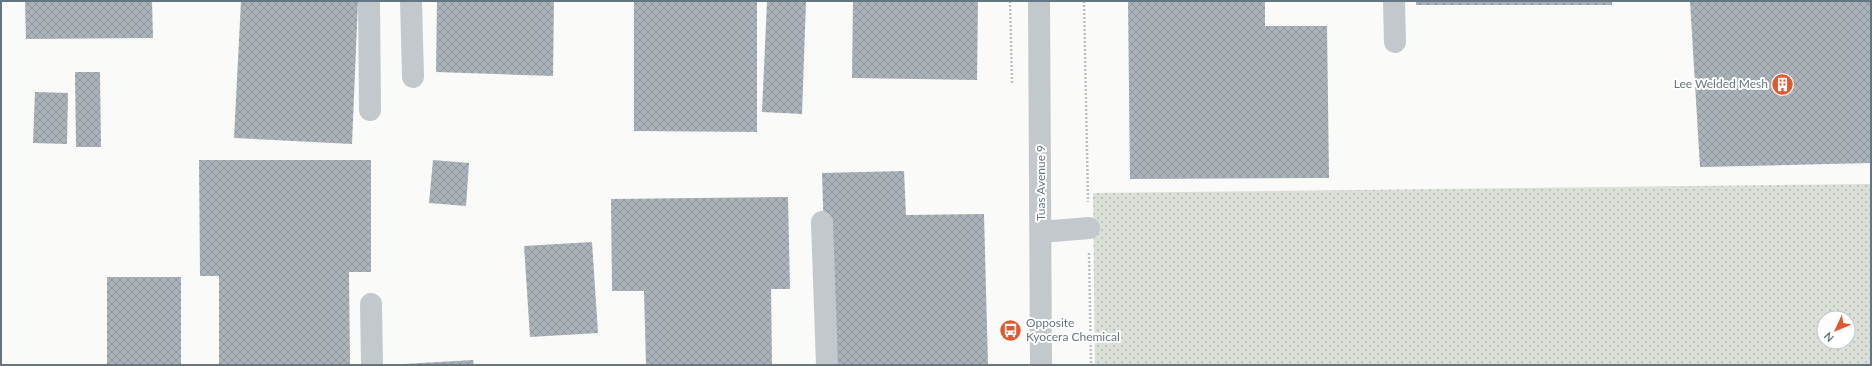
<svg xmlns="http://www.w3.org/2000/svg" width="1872" height="366" font-family="Lato,sans-serif">
<style>
.grass{fill:url(#grass-dots);fill-rule:evenodd}
.building{fill:url(#building-cross-hatch)}
.lines{fill:none;stroke-linecap:round;stroke-linejoin:round}
.path{stroke:#bbbfc2;stroke-width:2.5;stroke-dasharray:2 2;stroke-linecap:butt}
.minor{stroke:#c3c8cc;stroke-width:22}
.labels{text-anchor:middle;stroke-width:4;stroke-linejoin:round;paint-order:stroke}
.poi-label{font-size:12px;fill:#657683;stroke:#fff;text-anchor:end}
.street-label{font-size:12px;fill:#657683;stroke:#fff}
</style>
<defs>
<pattern id="grass-dots" width="8" height="8" patternUnits="userSpaceOnUse"><rect width="8" height="8" fill="#dadfd7"/><path d="M2 2h.1M6 6h.1" fill="none" stroke="#b4b9b4" stroke-width="1.8" stroke-linecap="round"/></pattern>
<pattern id="building-cross-hatch" width="8" height="8" patternUnits="userSpaceOnUse"><rect width="8" height="8" fill="#aab3b9"/><path d="M0 0l8 8M0 8l8-8" fill="none" stroke="#8e969c"/></pattern>
</defs>
<rect width="100%" height="100%" fill="#fafaf8"/>
<path class="grass" d="M1871,184V365H1095L1093,193ZM1824,318H1848V342H1824Z"/>
<path class="building" d="M25,1H152L153,38L26,39Z
M241,1H358L352,144L234,138Z
M437,1H554L553,76L436,72Z
M634,1H757V132L634,131Z
M767,1H806L802,114L762,112Z
M853,1H978L977,80L852,78Z
M1128,1H1265V26H1327L1329,178L1130,179Z
M1416,1H1612V5H1416Z
M1690,1H1871V163L1700,167Z
M75,72H100L101,147H76Z
M35,92L68,93L67,144L33,143Z
M199,160H371V272H349L350,365H219V276H200Z
M433,160L469,163L466,206L429,203Z
M904,171L906,215L984,214L988,365H828L822,173Z
M788,197L790,289H771L772,365H646L644,291H612L611,199Z
M592,242L598,333L530,337L524,246Z
M107,277H181V365H107Z
M473,360L474,365H404V364Z"/>
<g class="lines">
<path class="path" d="M1010,1L1012,83
M1084,1L1088,202
M1089,253L1091,365"/>
<path class="minor" d="M369,1L370,110
M411,1L413,77
M1039,1L1041,365
M1394,1L1395,42
M822,222L827,365
M1041,232L1089,228
M371,304L372,365"/>
</g>
<defs>
<symbol id="building-disc" viewBox="-11 -11 22 22"><circle r="9.5" fill="#e4572e" stroke="#fff"/><path d="M-4-6H4V6H1V3H-1V6H-4ZM-2.5-4.3h1.7v1.8h-1.7ZM.8-4.3h1.7v1.8H.8ZM-2.5-1h1.7V.8h-1.7ZM.8-1h1.7V.8H.8Z" fill="#fff"/></symbol>
<symbol id="bus-disc" viewBox="-11 -11 22 22"><circle r="9.5" fill="#e4572e" stroke="#fff"/><path d="M-5-6H5V4H4V6H2V4H-2V6H-4V4H-5ZM-3.5-4V0h7V-4ZM-3.5 1.2v1.5H-2V1.2ZM2 1.2v1.5H3.5V1.2Z" fill="#fff"/></symbol>
</defs>
<g fill-rule="evenodd">
<use href="#building-disc" x="1770" y="72" width="25" height="25"/>
<use href="#bus-disc" x="998" y="318" width="25" height="25"/>
</g>
<g class="labels">
<g class="poi-label">
<text x="1768" y="88">Lee Welded Mesh</text>
<text x="1026" y="327" text-anchor="start">Opposite<tspan x="1026" dy="14">Kyocera Chemical</tspan></text>
</g>
<g class="street-label">
<text transform="translate(1041 183) rotate(-90)" y="4">Tuas Avenue 9</text>
</g>
</g>
<rect width="1872" height="366" fill="none" stroke="#657683" stroke-width="4"/>
<g transform="translate(1836 330) rotate(226)"><circle r="19" fill="#ffffff" stroke="#c1c8cd"/>
<path d="M0-3L7 15L0 10L-7 15Z" fill="#e4572e"/>
<text y="-6" font-size="11" font-weight="bold" text-anchor="middle" fill="#657683">N</text>
</g>
</svg>
